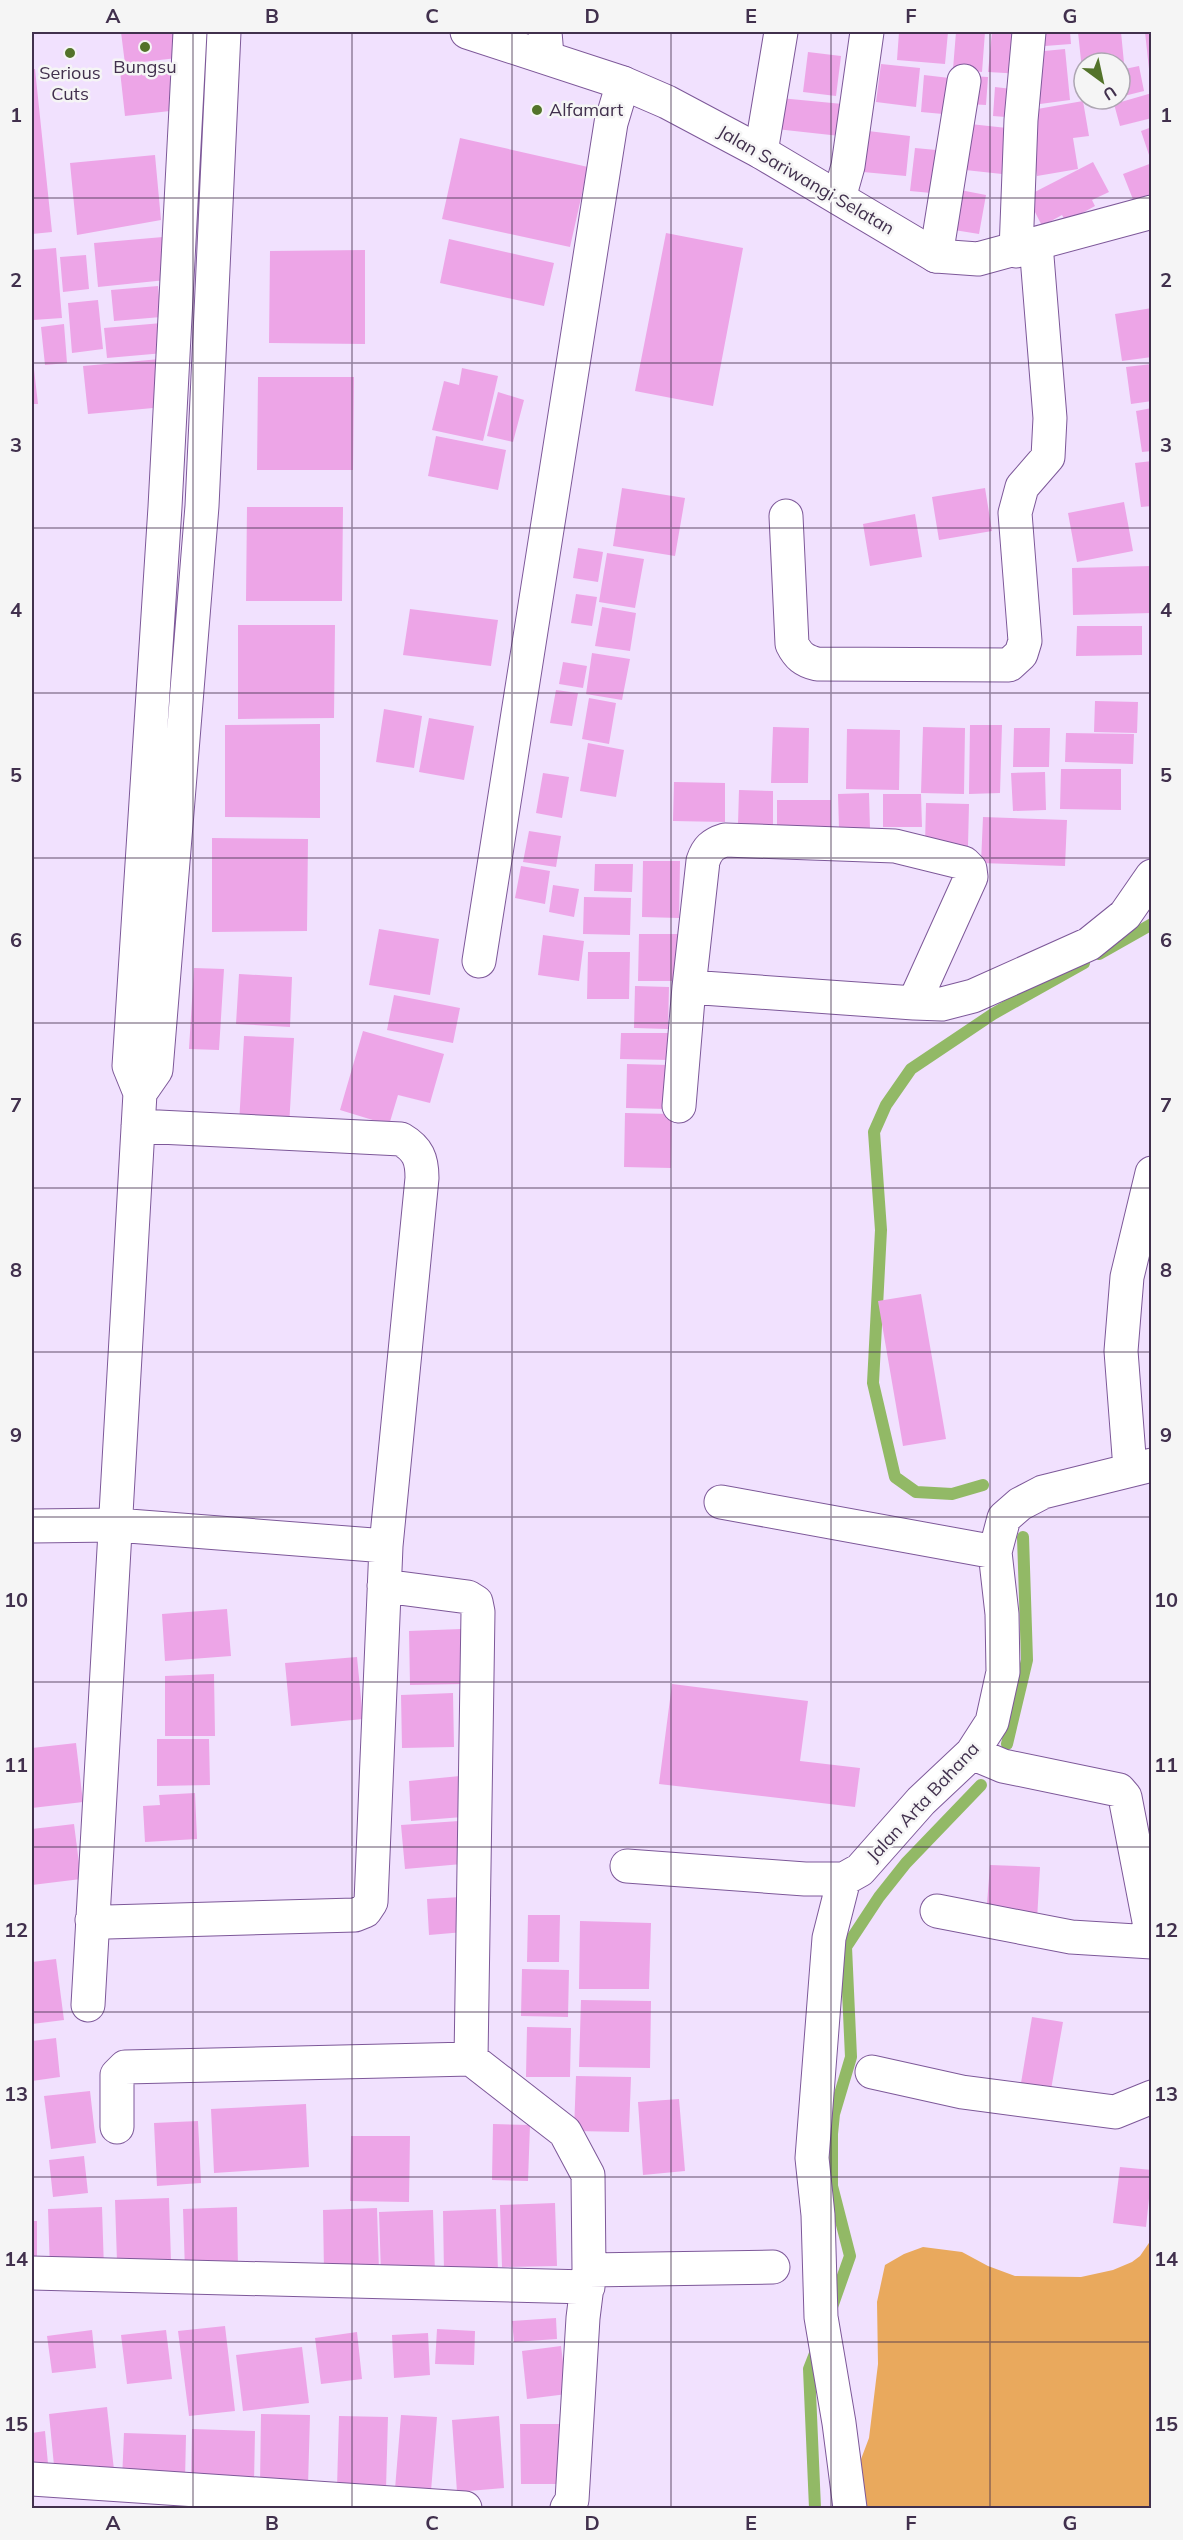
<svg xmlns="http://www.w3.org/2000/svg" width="1183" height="2540" font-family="Mulish,sans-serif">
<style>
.forest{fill:#e9a95d}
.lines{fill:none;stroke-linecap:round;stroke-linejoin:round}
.stream{stroke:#92b966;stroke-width:12}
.building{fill:#eda5e7}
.minor-casing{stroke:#7d5899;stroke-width:35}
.tertiary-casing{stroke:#7d5899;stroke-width:35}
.minor{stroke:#fff;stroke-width:33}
.tertiary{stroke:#fff;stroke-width:33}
.grid{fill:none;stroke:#41304d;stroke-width:1.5;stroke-opacity:0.55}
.poi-dot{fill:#53732a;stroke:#f5f5f5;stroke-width:2}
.labels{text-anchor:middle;stroke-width:5;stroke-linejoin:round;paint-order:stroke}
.poi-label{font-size:18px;fill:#41304d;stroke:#f5f5f5}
.street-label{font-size:18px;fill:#41304d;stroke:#f5f5f5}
.neatline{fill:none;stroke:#41304d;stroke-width:2}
.grid-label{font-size:20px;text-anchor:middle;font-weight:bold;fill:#41304d}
</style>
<rect width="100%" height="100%" fill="#f1e1fe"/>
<path class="forest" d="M1151,2240V2508H862L855,2475L869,2438L878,2364L877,2302L885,2265L904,2254L923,2247L962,2252L988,2266L1015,2276L1081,2277L1113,2270L1132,2262L1140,2256Z"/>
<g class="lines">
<path class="stream" d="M1099,954L1152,924
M983,1485L952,1494L916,1492L895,1477L873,1383L881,1230L874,1132L886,1105L911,1069L993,1014L1084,963
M1007,1744L1027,1660L1023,1537
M832,2307L850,2256L832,2186V2134L834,2114L851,2057L846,1947L879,1897L906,1863L981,1785
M815,2508L809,2369L818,2346"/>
</g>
<path class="building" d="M121,32H175L177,58L125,64Z
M899,32H948L945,64L897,60Z
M956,32H985L982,72L953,69Z
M992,32H1024L1021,74L988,72Z
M1043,32H1070L1071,44L1045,46Z
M1078,32H1121L1124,63H1084L1082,70Z
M1145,32H1152V69H1149Z
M1065,49L1070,100L1040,104L1034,52Z
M808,52L841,56L836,96L803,92Z
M174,64L179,110L125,116L120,71Z
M881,64L920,68L916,107L876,102Z
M1139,66L1144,91L1120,97V70Z
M32,69H35L52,232L32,234Z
M924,75L958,79L954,115L921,112Z
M970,76L988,77L986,105L968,104Z
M995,87L1020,90L1018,118L993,116Z
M1152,93V118L1120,126L1114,104Z
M780,98L853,105L849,137L776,129Z
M1083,101L1089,136L1073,138L1078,169L1037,176L1026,111Z
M961,123L1007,128L1002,174L956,169Z
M1152,127V155H1149L1141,131Z
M868,131L910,136L906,176L863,172Z
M460,138L588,167L570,247L442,219Z
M915,148L947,151L942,194L910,191Z
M155,155L161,220L77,235L70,163Z
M1093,162L1109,192L1092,200L1095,206L1066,222L1062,215L1042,226L1027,196Z
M1152,163V201L1136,207L1123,174Z
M955,189L986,195L979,234L948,229Z
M666,233L743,248L713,406L635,391Z
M163,237L166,280L98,287L94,243Z
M449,239L554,263L544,306L440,283Z
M56,248L62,318L33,320L32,250Z
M365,250V344L269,343L270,251Z
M86,255L89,289L63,292L60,257Z
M158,286L161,317L114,321L111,290Z
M98,300L103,349L72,353L68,303Z
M1152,308V357L1122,361L1115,314Z
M162,323L164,353L107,358L104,328Z
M64,324L67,363L45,365L41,327Z
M32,352L38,404H32Z
M160,359L164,407L88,414L83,366Z
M1152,364V401L1131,404L1126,367Z
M462,368L498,376L483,441L432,430L444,381L459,385Z
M258,377H354L353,470H257Z
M498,392L524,400L513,442L487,436Z
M1152,408V451L1142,452L1136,411Z
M436,436L506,450L498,490L428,476Z
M1152,461V506L1141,507L1135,463Z
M622,488L685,498L675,556L613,546Z
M985,488L992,531L939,540L932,497Z
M1124,502L1133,551L1077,562L1068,513Z
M247,507H343L342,601H246Z
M915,514L922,557L870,566L863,524Z
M578,548L603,552L598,582L573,578Z
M607,553L644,559L635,608L599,602Z
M1152,566V613L1073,615L1072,568Z
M576,594L597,597L592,626L571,623Z
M602,607L636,613L630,651L595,646Z
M410,609L498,620L491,666L403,655Z
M238,625H335L334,718L238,719Z
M1077,626H1142V655L1076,656Z
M592,653L630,659L622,700L586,694Z
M563,662L587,666L583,688L559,684Z
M556,690L578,693L572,726L550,723Z
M589,698L616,703L609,744L582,739Z
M1095,701L1138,702L1137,733L1094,732Z
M384,709L422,716L414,768L376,762Z
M429,718L474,726L464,780L419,772Z
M320,724V818L225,817V725Z
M970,725H1002L1000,793L969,794Z
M773,727L809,728L808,783H771Z
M923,727L965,728L964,794L921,793Z
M1014,728H1050L1049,767H1013Z
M847,729L900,730L899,790L846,789Z
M1066,733L1134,734L1133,764L1065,762Z
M588,743L624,750L616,797L580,791Z
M1061,769H1121V810L1060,809Z
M1045,772L1046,810L1013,811L1011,773Z
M543,773L569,777L562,818L536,813Z
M674,782L725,783V822L673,821Z
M739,790L773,791V825L738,824Z
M869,793L870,829H839L838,794Z
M883,794H921L922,827H883Z
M777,800H831V832H777Z
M926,803L969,804L968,846L925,845Z
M983,817L1067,820L1065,866L981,863Z
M529,831L561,836L556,867L523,862Z
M212,838L308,839L307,931L212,932Z
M643,861H680L679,918L642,917Z
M595,864H633L632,892L594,891Z
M521,866L550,871L545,904L515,898Z
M553,885L579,889L574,917L549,912Z
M584,897L631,898L630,935L583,934Z
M379,929L439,939L430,995L369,985Z
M639,934H684L683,981H638Z
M543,935L584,941L579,981L538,975Z
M588,952H630L629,999H587Z
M194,968L224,969L219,1050L189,1049Z
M239,974L292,977L290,1027L236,1024Z
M635,986L669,987L668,1029L634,1028Z
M394,995L460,1008L453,1043L387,1030Z
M363,1031L444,1054L430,1103L398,1095L389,1125L340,1110Z
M621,1033H672L671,1060L620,1059Z
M244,1036L294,1038L289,1127L239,1124Z
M627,1064L669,1065L667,1109L626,1108Z
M625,1113L672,1114L671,1168L624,1167Z
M921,1294L946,1439L903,1446L878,1301Z
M227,1609L231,1656L165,1661L162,1614Z
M461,1629L462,1684L410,1685L409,1631Z
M357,1657L363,1719L291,1726L285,1663Z
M214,1674L215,1736H165V1676Z
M672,1684L808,1701L800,1761L860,1768L855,1807L659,1784Z
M453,1693L454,1747L402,1748L401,1695Z
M157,1739H209L210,1785L157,1786Z
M76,1743L83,1802L32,1808V1748Z
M460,1776L463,1817L411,1821L409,1781Z
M195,1793L197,1839L145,1842L143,1806L160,1805L159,1795Z
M459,1821L462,1864L405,1869L401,1825Z
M74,1824L81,1879L32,1885V1829Z
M990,1865L1040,1867L1037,1920L986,1917Z
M461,1897L464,1932L429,1935L427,1899Z
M528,1915H560L559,1962H527Z
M580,1921L651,1923L649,1989H579Z
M56,1959L64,2020L32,2024V1962Z
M522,1969L569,1970L568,2017L521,2016Z
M581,2000L651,2001L650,2068L579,2067Z
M1032,2017L1063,2022L1050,2095L1020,2089Z
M527,2027L571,2028L570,2077H526Z
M56,2038L60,2077L32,2081V2041Z
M576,2076L631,2077L629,2132L574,2131Z
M90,2091L96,2143L51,2149L44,2096Z
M679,2099L685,2171L643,2175L638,2102Z
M306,2104L309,2167L214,2173L211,2109Z
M198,2121L201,2183L157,2186L154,2123Z
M493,2124L530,2125L528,2181L492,2180Z
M351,2136H410L409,2202L350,2201Z
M84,2156L88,2193L53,2197L49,2160Z
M1120,2167L1152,2170L1146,2227L1113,2223Z
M169,2198L171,2261L117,2262L115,2200Z
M555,2203L557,2266L502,2267L500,2205Z
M102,2207L104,2270L50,2271L48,2209Z
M237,2207L238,2270L185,2271L183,2209Z
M377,2208L379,2271L324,2272L323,2210Z
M496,2209L498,2272L444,2274L443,2211Z
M433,2210L435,2273L381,2274L379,2212Z
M32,2221H37V2267H32Z
M556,2318L557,2339L514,2342L512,2321Z
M225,2326L235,2411L189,2416L178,2331Z
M437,2329L475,2331L474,2365L435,2364Z
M92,2330L96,2368L52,2373L47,2336Z
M166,2330L172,2379L127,2384L121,2335Z
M357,2332L362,2379L321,2384L315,2338Z
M428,2333L430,2375L394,2378L392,2335Z
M561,2346L567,2394L527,2399L522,2351Z
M302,2347L309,2403L243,2411L236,2355Z
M107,2407L114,2470L55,2476L49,2414Z
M261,2414L310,2415L308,2486L260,2485Z
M401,2415L437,2417L431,2491L395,2489Z
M339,2416L388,2417L386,2489L337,2488Z
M499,2416L504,2488L457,2492L452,2420Z
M520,2424H561V2484H521Z
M192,2429L255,2431L254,2483L191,2482Z
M45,2431L48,2464L32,2467V2433Z
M124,2433L186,2435L185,2481L122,2480Z"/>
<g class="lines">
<defs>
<path id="minor" d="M545,32L547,56
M761,152L781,32
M839,198L848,166L867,32
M1016,251L1021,120L1029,32
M936,256L964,81
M786,516L792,644C798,656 804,661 817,664L1009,665L1021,654L1025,641L1015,513L1022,487L1048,457L1050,418L1036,244
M479,961L611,123L623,83
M914,1003L971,877L970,869L964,863L895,846L725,840C712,844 707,849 703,861L689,987L914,1003L942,1004L973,996L1089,944L1125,915L1152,876
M140,1093L156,1070L202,506L224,32
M679,1106L689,987
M1130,1469L1121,1351L1127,1277L1152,1173
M721,1502L995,1552
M32,1526L116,1525L386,1546
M384,1586L468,1597L476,1602L478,1612L471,2059
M972,1753L1003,1766L1119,1790L1125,1797L1152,1937
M627,1866L805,1879H844L860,1870L921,1801L972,1753L992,1722L1003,1672L1002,1614L995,1552L1004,1518L1020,1504L1043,1492L1152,1465
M844,1879L829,1938L812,2158L818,2215L821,2317L839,2423L850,2508
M937,1911L1071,1937L1152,1942
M92,1920L107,1922L355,1915L365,1911L371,1902L386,1546L422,1178C422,1159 418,1149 401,1139L138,1126
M88,2005L140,1093L129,1066L165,507L190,32
M872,2072L962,2092L1115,2112L1152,2097
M117,2127V2075L125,2067L471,2059L565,2132L588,2175L589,2270L773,2267
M32,2273L588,2287
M32,2479L465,2508
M567,2508L572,2500L583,2318L589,2270"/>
<path id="tertiary" d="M467,32L623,83L667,102L761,152L936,256L978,259L1152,212"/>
</defs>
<use href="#minor" class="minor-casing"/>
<use href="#tertiary" class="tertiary-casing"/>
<use href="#minor" class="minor"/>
<use href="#tertiary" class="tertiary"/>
</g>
<path class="grid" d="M193,32V2508M352,32V2508M512,32V2508M671,32V2508M831,32V2508M990,32V2508M32,198H1152M32,363H1152M32,528H1152M32,693H1152M32,858H1152M32,1023H1152M32,1188H1152M32,1352H1152M32,1517H1152M32,1682H1152M32,1847H1152M32,2012H1152M32,2177H1152M32,2342H1152"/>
<g class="poi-dot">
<circle cx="145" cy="47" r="6"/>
<circle cx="70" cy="53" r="6"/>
<circle cx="537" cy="110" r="6"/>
</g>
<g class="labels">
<g class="poi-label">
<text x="145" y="73">Bungsu</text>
<text x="70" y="79">Serious<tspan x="70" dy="21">Cuts</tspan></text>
<text x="549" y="116" text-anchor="start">Alfamart</text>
</g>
<g class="street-label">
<text transform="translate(806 180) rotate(30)" y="6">Jalan Sariwangi Selatan</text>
<text transform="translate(923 1802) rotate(-47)" y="6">Jalan Arta Bahana</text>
</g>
</g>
<rect width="1183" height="2540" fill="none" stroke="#f5f5f5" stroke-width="66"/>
<g transform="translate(1102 81) rotate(147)"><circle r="28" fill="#f5f5f5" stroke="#ada6b2" stroke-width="1.5"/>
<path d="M0-4.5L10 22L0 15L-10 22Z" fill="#53732a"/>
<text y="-9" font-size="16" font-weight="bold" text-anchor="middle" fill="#41304d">U</text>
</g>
<rect x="33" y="33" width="1117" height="2474" class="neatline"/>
<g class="grid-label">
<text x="113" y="23">A</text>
<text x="272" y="23">B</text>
<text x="432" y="23">C</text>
<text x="592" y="23">D</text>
<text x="751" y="23">E</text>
<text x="911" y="23">F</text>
<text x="1070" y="23">G</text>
<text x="16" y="122">1</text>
<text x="1166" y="122">1</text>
<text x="16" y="287">2</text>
<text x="1166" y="287">2</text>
<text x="16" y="452">3</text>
<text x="1166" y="452">3</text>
<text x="16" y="617">4</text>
<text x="1166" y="617">4</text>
<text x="16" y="782">5</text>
<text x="1166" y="782">5</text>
<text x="16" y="947">6</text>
<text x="1166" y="947">6</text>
<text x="16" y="1112">7</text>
<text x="1166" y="1112">7</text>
<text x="16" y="1277">8</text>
<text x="1166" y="1277">8</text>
<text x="16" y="1442">9</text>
<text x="1166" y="1442">9</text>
<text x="16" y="1607">10</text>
<text x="1166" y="1607">10</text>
<text x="16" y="1772">11</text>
<text x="1166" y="1772">11</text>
<text x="16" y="1937">12</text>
<text x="1166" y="1937">12</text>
<text x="16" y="2101">13</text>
<text x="1166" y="2101">13</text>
<text x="16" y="2266">14</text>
<text x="1166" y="2266">14</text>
<text x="16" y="2431">15</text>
<text x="1166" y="2431">15</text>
<text x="113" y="2530">A</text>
<text x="272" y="2530">B</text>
<text x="432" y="2530">C</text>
<text x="592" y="2530">D</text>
<text x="751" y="2530">E</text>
<text x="911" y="2530">F</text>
<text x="1070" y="2530">G</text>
</g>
</svg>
